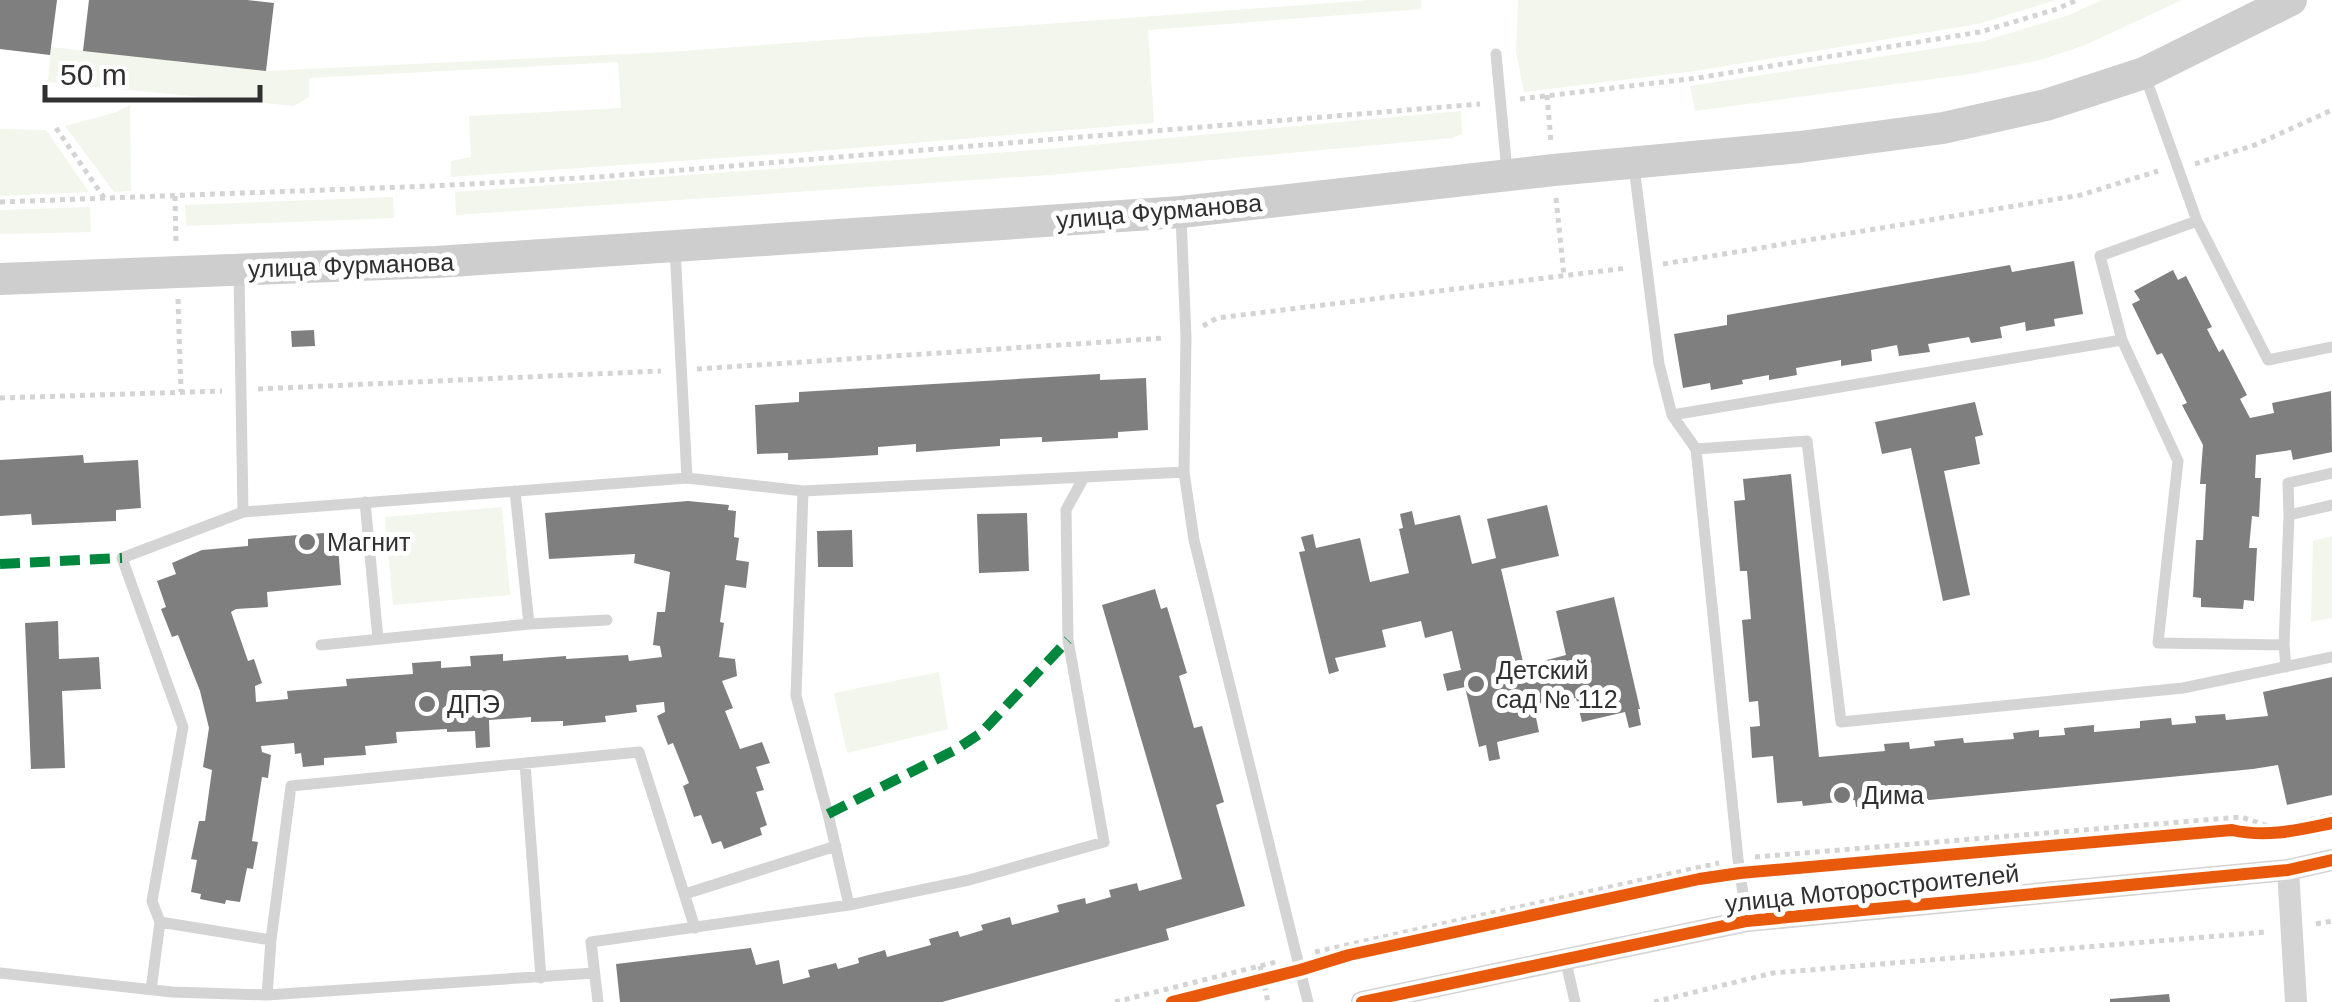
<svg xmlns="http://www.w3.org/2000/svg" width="2332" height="1002" font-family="Arial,sans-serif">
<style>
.green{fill:#f2f6ec}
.building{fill:#7f7f7f}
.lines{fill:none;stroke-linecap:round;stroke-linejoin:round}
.path{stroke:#d4d4d4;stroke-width:5;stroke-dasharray:5 5;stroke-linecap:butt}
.lane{stroke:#d4d4d4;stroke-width:11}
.street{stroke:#d4d4d4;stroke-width:22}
.secondary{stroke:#cecece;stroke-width:32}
.quiet{stroke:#00873e;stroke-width:10;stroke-dasharray:20 10;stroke-linecap:butt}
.cycleway-casing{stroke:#fff;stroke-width:19}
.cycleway{stroke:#e8590c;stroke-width:12}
.poi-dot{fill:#787878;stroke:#fff;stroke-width:4}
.labels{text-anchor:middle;stroke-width:10;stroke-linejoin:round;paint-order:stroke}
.street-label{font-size:25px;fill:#303030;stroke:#fff}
.poi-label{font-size:25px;fill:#303030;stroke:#fff;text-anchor:start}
</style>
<rect width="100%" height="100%" fill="#fff"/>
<path class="green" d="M1370,0H1421V9L1148,30L1154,123L807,152L451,177V161L471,157L469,116L621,108L618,62L309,78V97L294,106L48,82L51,47L266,71L669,52Z
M1518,0H2056L1978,24L1696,71L1524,92L1516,52Z
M2102,0H2182L2085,45L2040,60L1970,74L1695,111L1690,86L1984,41L2069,15Z
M130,105L131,191L114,192L65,126L117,112Z
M1461,111L1462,134L1452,138L1049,175L456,215L455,192L1048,149Z
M0,129L46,130L89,192L0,196Z
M393,197L394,218L186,226L185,205Z
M90,207L91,232L0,234V210Z
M502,507L510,595L393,605L385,517Z
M2332,536V618L2311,622L2313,541Z
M939,672L948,729L847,753L834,693Z"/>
<path class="building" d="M0,0H57L50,55L0,49Z
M89,0H247L274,3L266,71L83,51Z
M2074,261L2083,314L2054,319L2055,326L2026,331L2025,322L2000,327L2002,338L1971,343L1969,337L1928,344L1930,352L1899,356L1897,345L1871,350L1872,361L1841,366V360L1796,368L1797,375L1769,380V375L1742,380L1743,384L1711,390L1710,383L1683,388L1674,334L1727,325V315L2010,265L2012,272Z
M2173,270L2178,280L2186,276L2212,327L2207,329L2219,352L2223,349L2247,395L2240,399L2250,418L2274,413L2272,403L2331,391L2332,452L2293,460L2291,450L2256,455L2255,478H2261L2259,517L2252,516L2249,548H2257L2254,601L2244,600L2243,609L2201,607V598L2193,597L2196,540H2203L2206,484H2200L2203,445L2182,405L2187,403L2162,353L2157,355L2132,304L2140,300L2134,291Z
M314,330L315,346L292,347L291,331Z
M1100,374V380L1146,378L1148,430L1118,432V438L1042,442V437L1000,439V446L956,449L916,452V444L878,447V455L831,458L788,460V453L757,454L755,405L799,402V392Z
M1975,402L1983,435L1975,437L1980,464L1944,471L1970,595L1943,601L1911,448L1882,454L1875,422Z
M83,455L84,463L138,460L141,508L116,510V521L32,525L31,514L0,516V460Z
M1791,474L1819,757L1885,751L1884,744L1909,742L1910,749L1935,746L1934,741L1963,738L1964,743L2014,739L2013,733L2039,730V737L2065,735L2064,728L2094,725V732L2140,728V721L2171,718L2172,725L2196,723L2195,716L2225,714L2226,720L2268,716L2263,692L2332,677V795L2287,805L2278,765L2253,769L1856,807L1855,800L1803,806L1802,801L1777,803L1773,756L1752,758L1750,727L1760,726L1758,701L1749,702L1742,620L1751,619L1747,571H1740L1734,501L1745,500L1743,479Z
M688,501L729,505L728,510L736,511L734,537L739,538L736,560L749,562L746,588L725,585L720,622L724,623L719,657L735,659L737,676L722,681L733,708L725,711L740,749L762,742L770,763L756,767L764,790L756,792L767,825L760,828L762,835L724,849L721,841L712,844L701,815L694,817L683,786L689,783L673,743L668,745L657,716L665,712L664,702L636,705L637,712L605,716L606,722L563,726V721L531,722V717L489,720L490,747L476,748L475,731L447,732V729L396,732L397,743L365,746L366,755L324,758V765L303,767L301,753L295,754L294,743L261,746L262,752L271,755L268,778L262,777L252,841L258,842L253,869L247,868L240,902L226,900L225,904L200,899L201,894L191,892L197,860L191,859L199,821H205L212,770L203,767L209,728L200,691L178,635L172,637L161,609L166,607L157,581L176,574L172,563L202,550L248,546V539L337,532L341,585L267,592L268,607L236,609L231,612L248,661L254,659L262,683L255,686L256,702L288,699L287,691L347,686L346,679L413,674L412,663L441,661V668L471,666L470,656L503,654V661L566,656V659L628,655L629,661L662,657L660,646L653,645L657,612H665L670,572L634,563L635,554L549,559L545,513Z
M1547,505L1559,556L1501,569L1524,666L1566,655L1556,611L1614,597L1640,709H1638L1641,725L1629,728L1625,712L1582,722L1576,698L1534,708L1539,732L1497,742L1500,759L1489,761L1486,745L1479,747L1465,687L1447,691L1443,674L1461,670L1452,631L1425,638L1421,621L1382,630L1386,647L1335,658L1339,671L1329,674L1299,552L1305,551L1301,537L1313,534L1316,548L1360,538L1370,582L1409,573L1399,529L1403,528L1400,514L1412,511L1415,525L1460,515L1472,564L1496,558L1487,519Z
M1027,513L1029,571L979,573L977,514Z
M852,530L853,567H818L817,531Z
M1155,589L1161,609L1167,607L1187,673L1179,676L1194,728L1202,726L1224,802L1216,805L1245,906L1166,929L1169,940L942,1002H620L616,964L751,948L756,965L779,960L783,984L810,977L808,970L836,963L838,969L859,963L858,958L885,950L887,957L931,945L929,939L958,931L960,937L983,930L981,925L1010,917L1012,925L1059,912L1057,905L1085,898L1086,904L1111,897L1109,890L1137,883L1139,891L1182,879L1102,605Z
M58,621L59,659L99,657L101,689L62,691L65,768L31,769L25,623Z
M2169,994L2170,1002H2110V999Z"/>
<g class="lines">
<path class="path" d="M1547,95L1551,142
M1520,99L1697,78L1980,32L2057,9L2077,0
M56,128L105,199
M2195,164L2255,145L2332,110
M175,196L176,243
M1556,198L1564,276
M0,202L432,186L598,177L1480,104
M1663,264L2081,195L2158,171
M178,299L181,392
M1203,326L1217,318L1627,268
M697,369L1165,338
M258,389L661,371
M0,398L222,391
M1755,857L2241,817L2274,828L2332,815
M2316,924L2332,921
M1315,952L1719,863
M1260,966L1268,1002
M1115,1002L1280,961
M1654,1002L1773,973L2266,932"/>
<path class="lane" d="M1496,54L1507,171
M2145,76L2197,221L2268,360L2332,347
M1634,167L1659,364L1672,415L1696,449L1738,859L1747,921
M1181,216L1186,337L1184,472L1194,540L1308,1002
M2197,221L2100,256L2122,340L2178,461L2158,643L2284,645
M675,248L687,478
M239,274L243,512
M1672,415L2122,340
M1696,449L1807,441L1841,722L2183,688L2332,657
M515,491L529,624
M803,491L796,696L828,814L849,905
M365,502L378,639
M2289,515L2288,483L2332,473
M321,645L529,624L607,620
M2286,667L2284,645L2289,515L2332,505
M525,763L541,978
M685,894L836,846
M271,940L160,922L152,901L183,727L122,558L243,512L687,478L803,491L1184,472
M1565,958L1575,1002
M0,973L172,992L267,995L594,973
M151,990L160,922
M267,995L271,940L291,786L639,752L695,928
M598,1002L591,942L849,905L969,880L1104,842L1068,640L1066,510L1084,477"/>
<path class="street" d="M2288,870L2296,1002
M1362,1002L1747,921L2288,870L2332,860"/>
<path class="secondary" d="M0,279L436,262L1181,212L1554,170L1800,147L1943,128L2046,105L2144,73L2291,0"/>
<path class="quiet" d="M0,564L122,558
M828,814L955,750L981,733L1068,640"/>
<defs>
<path id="cycleway" d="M1172,1002L1300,970L1349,955L1699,879L1740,873L2232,830C2267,838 2298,830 2332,823
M1362,1002L1747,921L2288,870L2332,860"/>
</defs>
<use href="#cycleway" class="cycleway-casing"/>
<use href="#cycleway" class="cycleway"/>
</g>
<g class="poi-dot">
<circle cx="307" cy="542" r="10"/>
<circle cx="1476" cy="684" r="10"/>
<circle cx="427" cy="704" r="10"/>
<circle cx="1842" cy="795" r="10"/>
</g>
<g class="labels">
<g class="street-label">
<text transform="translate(1159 211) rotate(-5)" y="9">улица Фурманова</text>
<text transform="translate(351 265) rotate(-2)" y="9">улица Фурманова</text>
<text transform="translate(1872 888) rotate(-6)" y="9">улица Моторостроителей</text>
</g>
<g class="poi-label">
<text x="327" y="551">Магнит</text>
<text x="1496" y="679">Детский<tspan x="1496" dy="29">сад № 112</tspan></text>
<text x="447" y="713">ДПЭ</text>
<text x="1862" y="804">Дима</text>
</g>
</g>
<path d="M45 85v15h215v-15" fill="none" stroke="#303030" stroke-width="5"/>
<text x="60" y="85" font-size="30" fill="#303030" stroke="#ffffff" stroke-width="8" paint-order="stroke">50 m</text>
</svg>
